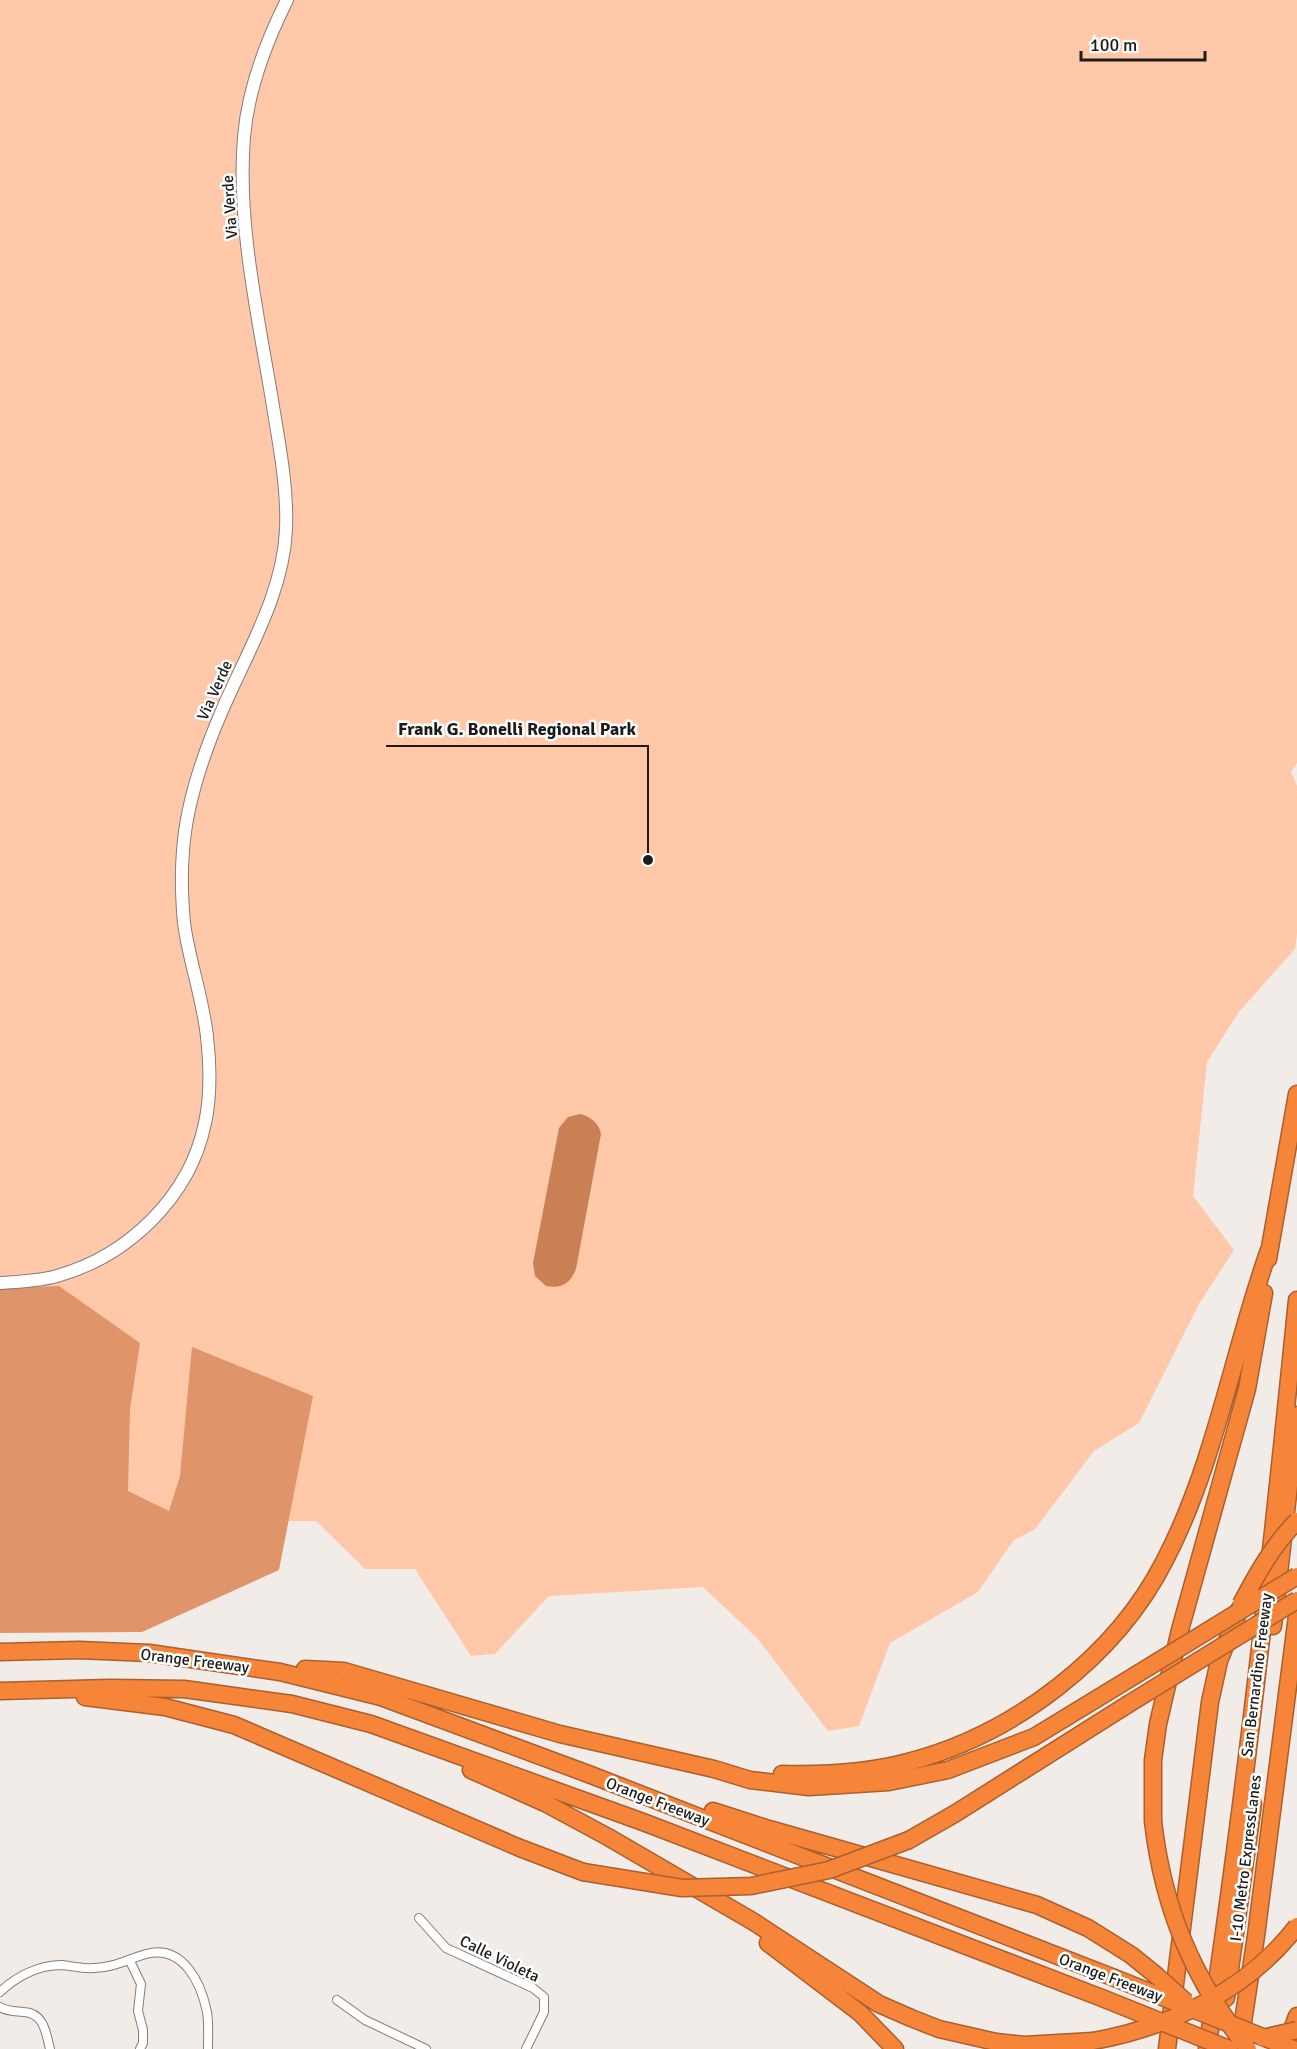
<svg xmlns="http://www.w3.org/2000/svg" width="1297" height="2049" font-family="Signika,sans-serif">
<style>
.green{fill:#ffc8a9}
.forest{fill:#df9569}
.water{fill:#c98055}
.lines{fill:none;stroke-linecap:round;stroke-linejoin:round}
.street-casing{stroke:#837d7a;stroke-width:10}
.secondary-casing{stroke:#837d7a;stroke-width:14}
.highway-casing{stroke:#aa602e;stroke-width:19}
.street{stroke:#fff;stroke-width:8}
.secondary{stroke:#fff;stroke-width:12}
.highway{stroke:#f68539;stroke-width:16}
.highway-bridge-casing{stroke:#aa602e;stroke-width:19;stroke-linecap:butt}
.highway-bridge{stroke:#f68539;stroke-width:16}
.labels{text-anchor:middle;stroke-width:5;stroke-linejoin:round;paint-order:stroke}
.street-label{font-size:16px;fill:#1e1c1b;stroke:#fff}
.leader{fill:none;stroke:#1e1c1b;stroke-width:2}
.callout-dot{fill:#1e1c1b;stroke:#fff;stroke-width:2}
.callout-label{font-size:18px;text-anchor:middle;font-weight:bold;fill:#1e1c1b;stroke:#fff;stroke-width:5;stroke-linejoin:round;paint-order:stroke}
</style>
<rect width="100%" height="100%" fill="#f2ece9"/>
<path class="green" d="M0,0H1297V763L1291,772L1297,786V934L1295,949L1238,1013L1207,1062L1193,1196L1234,1250L1199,1304L1139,1423L1094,1451L1035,1529L1013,1541L978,1592L890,1643L859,1726L828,1731L757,1638L703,1587L549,1596L495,1654L471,1656L415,1569H365L316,1521H272L0,1548Z"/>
<path class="forest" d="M59,1286L140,1343L130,1409L128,1491L169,1511L180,1476L192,1347L313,1396L279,1570L142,1632L0,1633V1288Z"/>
<path class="water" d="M580,1114C591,1117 599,1123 601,1134L576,1269C570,1284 561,1289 546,1286L535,1276L533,1263L559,1128L568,1117Z"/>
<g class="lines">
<defs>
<path id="street" d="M419,1918L446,1948L533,1988L544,1997V2012L526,2049
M130,1961L141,1984L138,2011L143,2030V2043L140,2049
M0,1992C17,1976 39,1965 62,1965C72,1966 83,1969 94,1968C113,1968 128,1959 146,1954C183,1944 201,1983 207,2012C209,2024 208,2037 208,2049
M337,2000L365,2020L426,2049
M0,2007C8,2012 15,2011 24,2012C44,2013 46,2033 50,2049"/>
<path id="secondary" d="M0,1283C19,1282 39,1281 57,1276C128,1256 190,1197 205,1123C211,1096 210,1064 207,1037C203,998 189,961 184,923C182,901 181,874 183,851C186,805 203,755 221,713C246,654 283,595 286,530C288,485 278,439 271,394C257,312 237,219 244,137C248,89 266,42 287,0"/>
<path id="highway" d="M1268,1259L1297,1094
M1273,1626L1297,1415
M0,1652L79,1650L149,1653L280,1672L381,1697L591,1775L1112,1977
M305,1669L344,1671L560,1734L714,1769L750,1780L809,1787L889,1782L948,1770L1034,1737L1134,1676
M0,1691L110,1688L184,1689L292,1704L371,1724L643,1822L1102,1998
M85,1697L165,1707L234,1725L520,1848L583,1872
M471,1770L545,1803L608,1837L754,1922L879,2004L911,2018L939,2029L996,2042L1024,2045L1093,2041
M782,1774C824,1775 867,1773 908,1762C1013,1735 1116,1657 1165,1560C1215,1464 1233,1351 1269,1250
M713,1811L769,1829L1037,1905L1088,1928L1131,1955
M1153,1821V1760L1158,1724L1180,1630L1247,1389L1264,1293
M909,1840L956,1813L1127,1705
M768,1943L860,2013L895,2049
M1226,1998L1253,1804
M1240,2042L1256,1936L1297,1616
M1287,2043L1297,2016
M1167,2049L1210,1702L1219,1661L1240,1608
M1207,2049C1245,1800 1272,1550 1297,1300"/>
</defs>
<use href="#street" class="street-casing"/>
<use href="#secondary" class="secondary-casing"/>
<use href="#highway" class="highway-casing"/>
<use href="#street" class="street"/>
<use href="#secondary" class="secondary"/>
<use href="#highway" class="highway"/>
<defs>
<path id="highway-bridge" d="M1241,1604C1257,1574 1273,1545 1297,1521
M1134,1676L1297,1576
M1127,1705L1297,1600
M1153,1821C1163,1909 1193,1979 1248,2049
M583,1872L682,1888L751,1886L829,1870L909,1840
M1131,1955L1157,1976L1186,2002
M1112,1977L1293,2049
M1102,1998L1229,2049
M1263,2038L1297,2030
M1093,2041C1171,2027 1248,1990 1297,1926"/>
</defs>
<use href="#highway-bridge" class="highway-bridge-casing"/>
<use href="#highway-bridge" class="highway-bridge"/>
</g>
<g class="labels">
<g class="street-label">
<text transform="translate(229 207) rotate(-94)" y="6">Via Verde</text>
<text transform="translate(214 690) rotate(-66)" y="6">Via Verde</text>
<text transform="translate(195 1660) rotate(7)" y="6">Orange Freeway</text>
<text transform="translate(1256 1675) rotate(-83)" y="6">San Bernardino Freeway</text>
<text transform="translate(658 1801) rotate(21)" y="6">Orange Freeway</text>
<text transform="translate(1245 1858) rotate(-83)" y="6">I-10 Metro ExpressLanes</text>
<text transform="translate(500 1958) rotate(26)" y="6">Calle Violeta</text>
<text transform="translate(1111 1977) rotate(21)" y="6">Orange Freeway</text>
</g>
</g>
<path class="leader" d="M648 860L648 746H386"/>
<circle class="callout-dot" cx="648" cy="860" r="6"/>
<g class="callout-label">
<text x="517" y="735">Frank G. Bonelli Regional Park</text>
</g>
<path d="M1081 51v9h124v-9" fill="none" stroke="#1e1c1b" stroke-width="3"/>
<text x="1090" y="51" font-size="18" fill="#1e1c1b" stroke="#ffffff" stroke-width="4.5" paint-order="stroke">100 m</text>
</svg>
